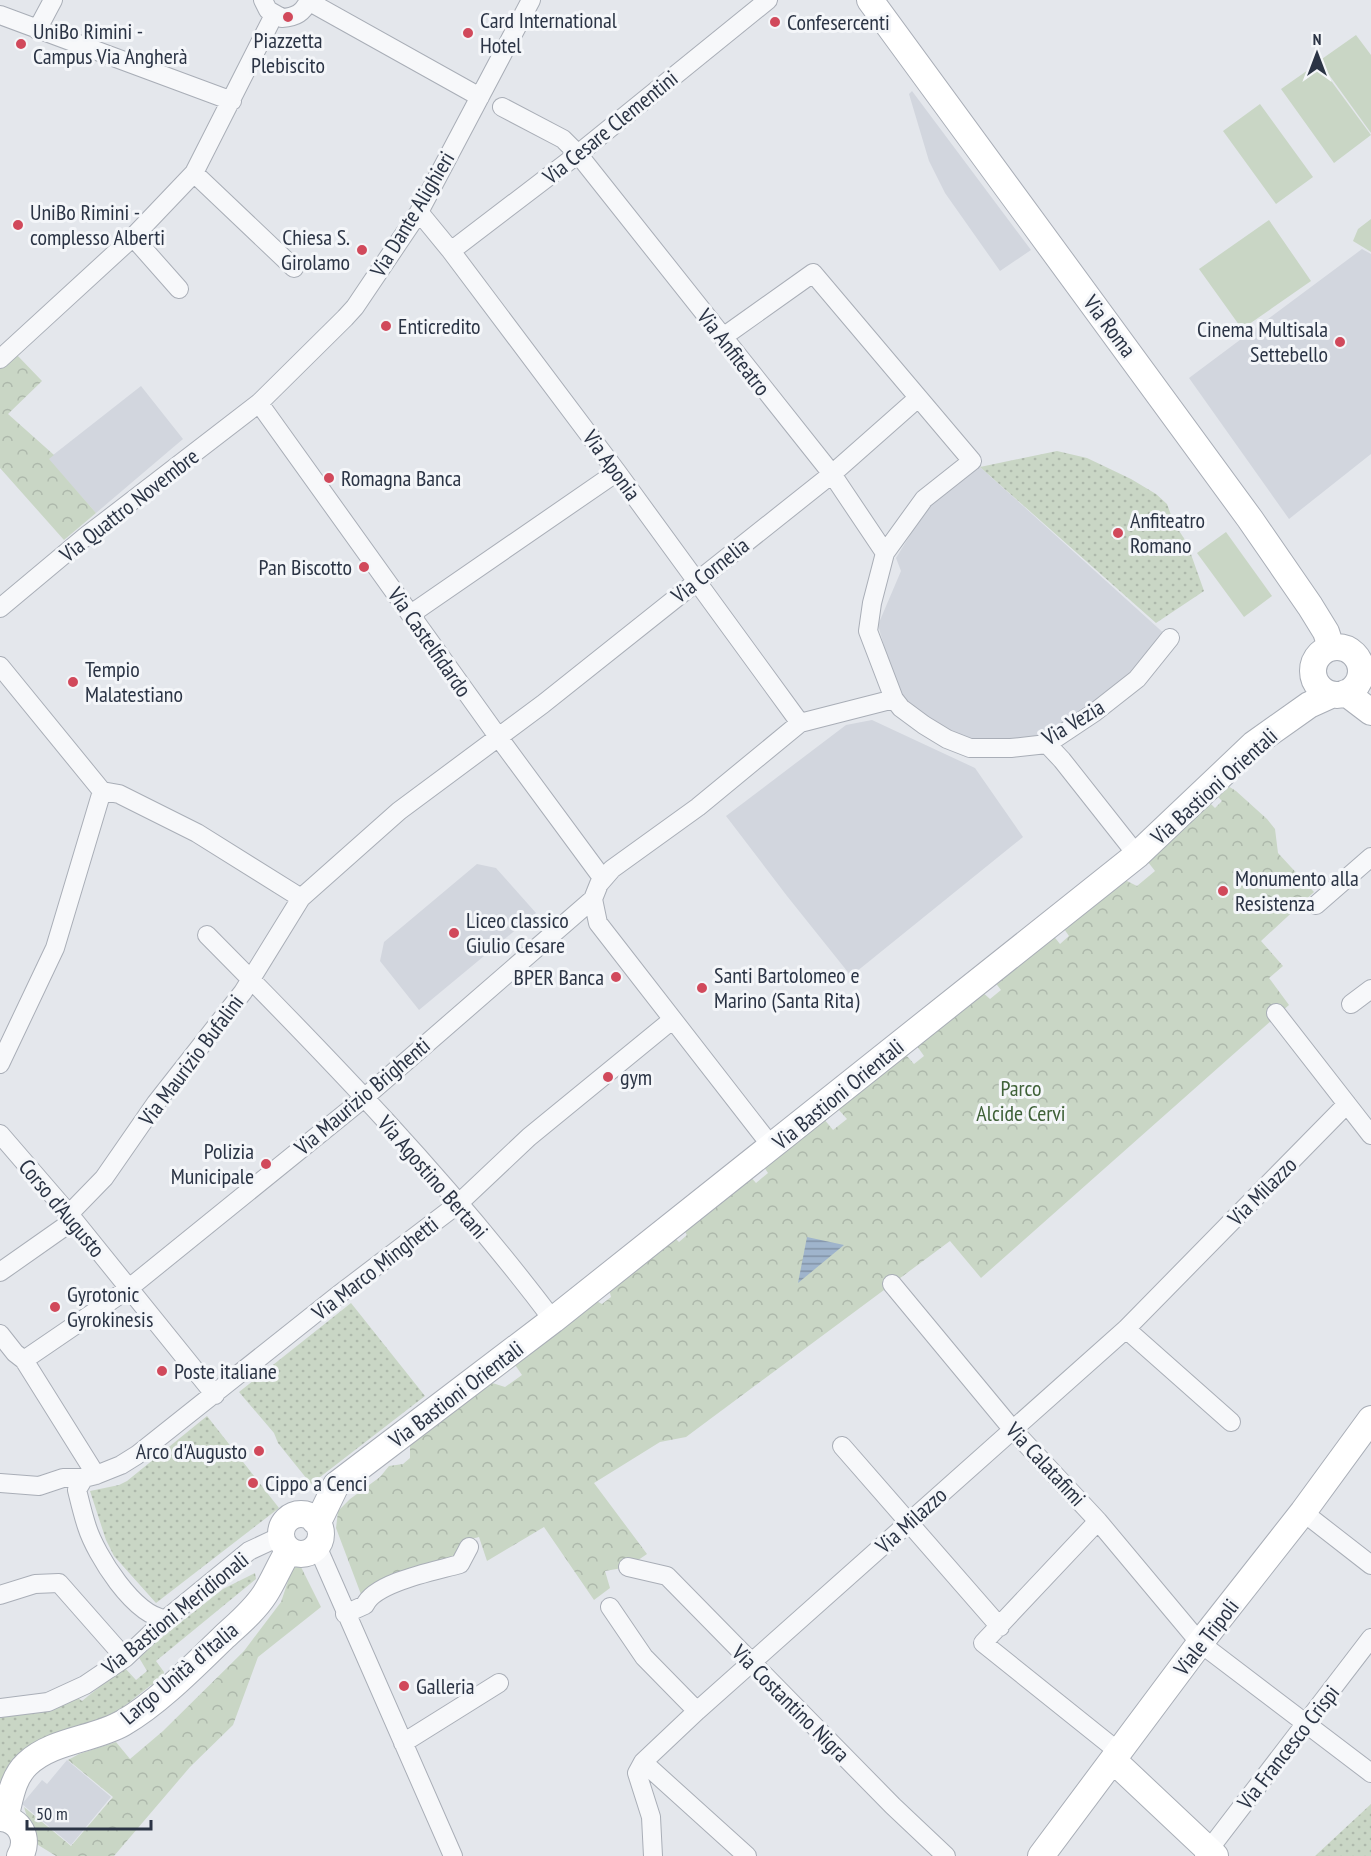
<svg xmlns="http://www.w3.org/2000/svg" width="1371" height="1856" font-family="'PT Sans Narrow',sans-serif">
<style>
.built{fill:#d2d6de}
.grass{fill:url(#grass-dots)}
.park{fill:url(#park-crowns)}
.pitch{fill:#c9d6c5}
.water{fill:url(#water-rules)}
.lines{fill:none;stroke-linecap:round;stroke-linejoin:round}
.street-casing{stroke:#a9aeb7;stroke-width:20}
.secondary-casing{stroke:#a9aeb7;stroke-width:28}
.street{stroke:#f7f8fa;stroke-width:18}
.secondary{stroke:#fff;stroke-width:26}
.poi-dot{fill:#d1495b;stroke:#f4f6f9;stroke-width:2}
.labels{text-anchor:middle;stroke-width:6;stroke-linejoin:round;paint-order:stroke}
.poi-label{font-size:22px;fill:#2b3445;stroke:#f4f6f9;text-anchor:start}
.street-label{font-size:22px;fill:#2b3445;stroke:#f4f6f9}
.park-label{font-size:22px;fill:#3f6138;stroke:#f4f6f9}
</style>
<defs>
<pattern id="grass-dots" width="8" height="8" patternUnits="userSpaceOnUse" patternTransform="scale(1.5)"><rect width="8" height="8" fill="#c9d6c5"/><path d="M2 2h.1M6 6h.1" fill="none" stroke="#adb8ab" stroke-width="1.8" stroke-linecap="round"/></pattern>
<pattern id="park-crowns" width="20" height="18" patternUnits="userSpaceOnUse" patternTransform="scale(1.5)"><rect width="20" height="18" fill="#c9d6c5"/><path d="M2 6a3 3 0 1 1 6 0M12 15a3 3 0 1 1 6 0" fill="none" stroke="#adb8ab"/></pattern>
<pattern id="water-rules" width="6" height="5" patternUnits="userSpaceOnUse" patternTransform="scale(1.5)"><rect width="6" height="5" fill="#9fb4cc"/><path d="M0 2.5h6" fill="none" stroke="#8293a7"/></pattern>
</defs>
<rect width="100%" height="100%" fill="#e4e7ec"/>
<path class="built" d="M912,91L1031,250L1000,271L945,193L929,161L909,94Z
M1362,249L1371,254V454L1289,519L1189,378Z
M141,386L183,439L96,513L48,459Z
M980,467L1168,637L1137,675L1047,732L1014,743L970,745L920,718L896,687L878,625L901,571L896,558L929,504Z
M872,720L975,768L1023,837L851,976L787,896L726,816L846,725Z
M477,864L496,868L536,913L419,1010L380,961L384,942Z
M67,1760L111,1797L71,1845L22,1804L42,1780L47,1784Z"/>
<path class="grass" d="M1057,451L1087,458L1131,479L1156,494L1167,504L1174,523L1187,543L1204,591L1156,623L980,467Z
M351,1303L425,1396L311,1484L278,1443L274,1433L239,1392Z
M207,1416L279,1508L156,1603L114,1556L106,1540L90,1491L119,1485L127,1481Z
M255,1573L256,1579L156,1661L164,1672L163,1678L156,1686L151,1685L117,1712L4,1780H1L0,1783V1717L57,1708L77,1697L82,1701L124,1667L136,1680L147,1671L138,1656L223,1589Z
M1371,1804V1856H1315Z"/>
<path class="park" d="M16,354L42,381L8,414L54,455L49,459L96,513L64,540L0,468V369Z
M1228,786L1236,791L1267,819L1275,829L1278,853L1314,892L1261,941L1283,966L1269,978L1289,1005L981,1278L950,1241L686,1437L660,1442L594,1483L647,1554L628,1567L605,1571L610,1588L594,1600L544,1527L487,1561L479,1537L468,1540L457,1561L362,1597L336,1528L338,1511L350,1499L380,1477L389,1466L403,1464L410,1458V1445L483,1380L505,1387L522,1375L511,1359L591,1298L602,1304L611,1297L608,1285L672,1235L679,1242L687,1235L682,1227L748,1174L756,1183L768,1173L762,1164L824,1119L833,1130L847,1119L838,1109L906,1055L914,1064L924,1056L917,1046L981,991L990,999L1001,990L994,981L1052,934L1060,944L1069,936L1062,926L1125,880L1137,886L1155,871L1148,862L1210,803L1215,808L1222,801L1218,797Z
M299,1563L321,1607L258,1657L233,1725L190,1767L114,1856H56L35,1843L24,1807L71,1846L113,1797L68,1760L79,1754L116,1742L130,1759L163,1731L244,1651L281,1602L293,1566Z"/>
<path class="pitch" d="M1356,35L1371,55V133L1319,61Z
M1318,63L1371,135L1334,163L1281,89Z
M1260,104L1313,177L1276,204L1223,131Z
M1371,219V252L1353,241L1358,229Z
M1269,220L1311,281L1242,329L1199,269Z
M1226,532L1272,596L1244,617L1197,553Z"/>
<path class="water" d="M807,1237L844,1245L798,1283Z"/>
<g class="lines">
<defs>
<path id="street" d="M263,0L268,10L282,18C296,17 303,13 309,0
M308,1L480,97
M0,15L232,101
M37,30L53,0
M502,107L563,139L578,154L832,474L885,553
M194,173L294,268
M419,212L451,251L617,472L800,723
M133,237L179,289
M451,251L578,154L768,0
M723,337L813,273L972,461L924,499L885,553L872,603L868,631L894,699L901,708L924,725L947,739L970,748H1011L1047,744L1095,712L1137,679L1170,638
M0,359L133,237L194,173L274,15
M259,403L499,738L603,879
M0,608L85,537L259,403L345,318L355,307L419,212L531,0
M411,614L617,472
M0,666L102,791
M1047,744L1062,760L1137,855
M102,791L119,794L197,833L301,898
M1316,905L1371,857
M207,935C329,1058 449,1182 553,1320
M1351,1004L1371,989
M1276,1013L1371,1135
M0,1064L55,948L102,791
M0,1134L69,1214L215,1395
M772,1147L598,923L593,899L599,884L612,869L698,807L800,723L894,699
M69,1214L104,1178L156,1103L243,992L301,898L399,811L543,704L832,474L918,398
M0,1272L74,1220
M892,1284L1013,1430L1098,1521L1200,1643L1371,1773
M1126,1329L1231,1422
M0,1334L15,1353L24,1360L96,1475
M24,1360L128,1289L364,1098L593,899
M842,1446L1000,1627
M84,1478L77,1490C80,1502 83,1515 87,1527C96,1555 134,1616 166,1619
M0,1483L39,1486L63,1478H84L96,1475L121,1465L137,1455L337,1296L458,1204L529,1137L672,1020
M1303,1512L1371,1565
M1098,1521L983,1643L1119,1752
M317,1546L453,1856
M628,1567L667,1576L893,1806L946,1856
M0,1595L35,1584L59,1583L125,1658
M610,1607L644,1657L697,1711
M345,1614L365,1605C375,1582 436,1571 460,1564L469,1547
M0,1708L48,1702L85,1685L125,1658L166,1619L249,1551L281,1536
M403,1743L499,1683
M643,1762L747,1856
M653,1856L651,1817L637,1773L643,1762L697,1711L1126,1329L1347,1104
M1204,1856L1371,1638"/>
<path id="secondary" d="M870,0L1250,519L1310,606L1326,632L1331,647
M1313 671a24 24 0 1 1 48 0a24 24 0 1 1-48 0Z
M1346,693L1371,712
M281 1534a20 20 0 1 1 40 0a20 20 0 1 1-40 0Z
M315,1521L321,1516L336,1485L553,1320L1137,855L1254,744L1309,705L1331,695
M1113,1760L1215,1856
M0,1818C20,1819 30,1839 20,1856
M5,1818C10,1800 12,1778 27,1764C52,1740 93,1740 123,1723C158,1703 195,1665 224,1637C238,1624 254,1611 265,1594C274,1580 280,1564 289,1550
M1041,1856L1200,1643L1303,1512L1371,1419"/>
</defs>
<use href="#street" class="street-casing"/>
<use href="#secondary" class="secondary-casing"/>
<use href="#street" class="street"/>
<use href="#secondary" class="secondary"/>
</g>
<g class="poi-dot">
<circle cx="288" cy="17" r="6"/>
<circle cx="775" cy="22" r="6"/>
<circle cx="468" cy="33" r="6"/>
<circle cx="21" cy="44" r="6"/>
<circle cx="18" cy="225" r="6"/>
<circle cx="362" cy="250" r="6"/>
<circle cx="386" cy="326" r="6"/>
<circle cx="1340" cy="342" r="6"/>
<circle cx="329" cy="478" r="6"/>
<circle cx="1118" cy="533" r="6"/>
<circle cx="364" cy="567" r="6"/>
<circle cx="73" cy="682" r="6"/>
<circle cx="1223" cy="891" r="6"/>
<circle cx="454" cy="933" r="6"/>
<circle cx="616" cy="977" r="6"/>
<circle cx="702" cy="988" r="6"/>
<circle cx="608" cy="1077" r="6"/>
<circle cx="266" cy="1164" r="6"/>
<circle cx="55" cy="1307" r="6"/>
<circle cx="162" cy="1371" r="6"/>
<circle cx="259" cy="1451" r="6"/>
<circle cx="253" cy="1483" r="6"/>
<circle cx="404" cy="1686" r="6"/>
</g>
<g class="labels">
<g class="poi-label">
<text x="480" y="28">Card International<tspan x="480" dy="25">Hotel</tspan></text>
<text x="787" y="30">Confesercenti</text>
<text x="33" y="39">UniBo Rimini -<tspan x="33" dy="25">Campus Via Angherà</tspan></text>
<text x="288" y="48" text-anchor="middle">Piazzetta<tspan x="288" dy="25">Plebiscito</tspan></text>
<text x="30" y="220">UniBo Rimini -<tspan x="30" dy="25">complesso Alberti</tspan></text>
<text x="350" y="245" text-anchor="end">Chiesa S.<tspan x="350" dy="25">Girolamo</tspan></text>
<text x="398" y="334">Enticredito</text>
<text x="1328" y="337" text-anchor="end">Cinema Multisala<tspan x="1328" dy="25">Settebello</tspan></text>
<text x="341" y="486">Romagna Banca</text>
<text x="1130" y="528">Anfiteatro<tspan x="1130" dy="25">Romano</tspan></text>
<text x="352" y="575" text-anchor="end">Pan Biscotto</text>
<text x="85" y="677">Tempio<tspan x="85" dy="25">Malatestiano</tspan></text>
<text x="1235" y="886">Monumento alla<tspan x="1235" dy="25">Resistenza</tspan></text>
<text x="466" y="928">Liceo classico<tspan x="466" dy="25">Giulio Cesare</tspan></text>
<text x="714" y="983">Santi Bartolomeo e<tspan x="714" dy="25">Marino (Santa Rita)</tspan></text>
<text x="604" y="985" text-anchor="end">BPER Banca</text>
<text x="620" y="1085">gym</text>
<text x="254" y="1159" text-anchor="end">Polizia<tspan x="254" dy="25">Municipale</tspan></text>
<text x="67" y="1302">Gyrotonic<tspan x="67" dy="25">Gyrokinesis</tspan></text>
<text x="174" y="1379">Poste italiane</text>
<text x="247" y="1459" text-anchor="end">Arco d'Augusto</text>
<text x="265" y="1491">Cippo a Cenci</text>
<text x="416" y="1694">Galleria</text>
</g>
<g class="street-label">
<text transform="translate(610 127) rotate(-39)" y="8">Via Cesare Clementini</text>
<text transform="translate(412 214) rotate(-59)" y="8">Via Dante Alighieri</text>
<text transform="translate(1110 326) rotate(53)" y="8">Via Roma</text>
<text transform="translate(734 352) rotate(52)" y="8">Via Anfiteatro</text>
<text transform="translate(612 465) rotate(54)" y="8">Via Aponia</text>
<text transform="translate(129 505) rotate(-38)" y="8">Via Quattro Novembre</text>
<text transform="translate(710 570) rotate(-38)" y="8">Via Cornelia</text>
<text transform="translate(430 642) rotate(55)" y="8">Via Castelfidardo</text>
<text transform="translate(1073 722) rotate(-31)" y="8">Via Vezia</text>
<text transform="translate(1214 786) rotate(-42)" y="8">Via Bastioni Orientali</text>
<text transform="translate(191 1060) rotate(-53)" y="8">Via Maurizio Bufalini</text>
<text transform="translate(838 1094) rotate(-39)" y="8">Via Bastioni Orientali</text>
<text transform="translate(362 1096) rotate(-40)" y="8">Via Maurizio Brighenti</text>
<text transform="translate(433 1177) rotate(49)" y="8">Via Agostino Bertani</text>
<text transform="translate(1262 1191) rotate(-45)" y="8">Via Milazzo</text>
<text transform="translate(62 1208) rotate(50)" y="8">Corso d'Augusto</text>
<text transform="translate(375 1268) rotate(-38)" y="8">Via Marco Minghetti</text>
<text transform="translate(456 1394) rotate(-37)" y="8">Via Bastioni Orientali</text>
<text transform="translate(1046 1464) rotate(47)" y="8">Via Calatafimi</text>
<text transform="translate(911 1520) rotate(-42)" y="8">Via Milazzo</text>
<text transform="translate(175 1613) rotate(-39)" y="8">Via Bastioni Meridionali</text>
<text transform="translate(1206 1637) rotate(-52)" y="8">Viale Tripoli</text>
<text transform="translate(179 1673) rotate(-40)" y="8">Largo Unità d'Italia</text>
<text transform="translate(791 1703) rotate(45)" y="8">Via Costantino Nigra</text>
<text transform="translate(1288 1747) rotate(-52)" y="8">Via Francesco Crispi</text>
</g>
<g class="park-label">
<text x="1021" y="1096">Parco<tspan x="1021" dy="25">Alcide Cervi</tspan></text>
</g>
</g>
<g transform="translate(1317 54)" stroke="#f4f6f9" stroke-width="4.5" paint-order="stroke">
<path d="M0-4.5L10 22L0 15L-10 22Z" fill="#2b3445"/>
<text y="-9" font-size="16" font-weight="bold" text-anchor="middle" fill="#2b3445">N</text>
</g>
<path d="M27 1820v9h124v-9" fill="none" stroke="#2b3445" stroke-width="3"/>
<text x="36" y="1820" font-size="18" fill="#2b3445" stroke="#f4f6f9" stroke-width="4.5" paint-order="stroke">50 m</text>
</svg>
